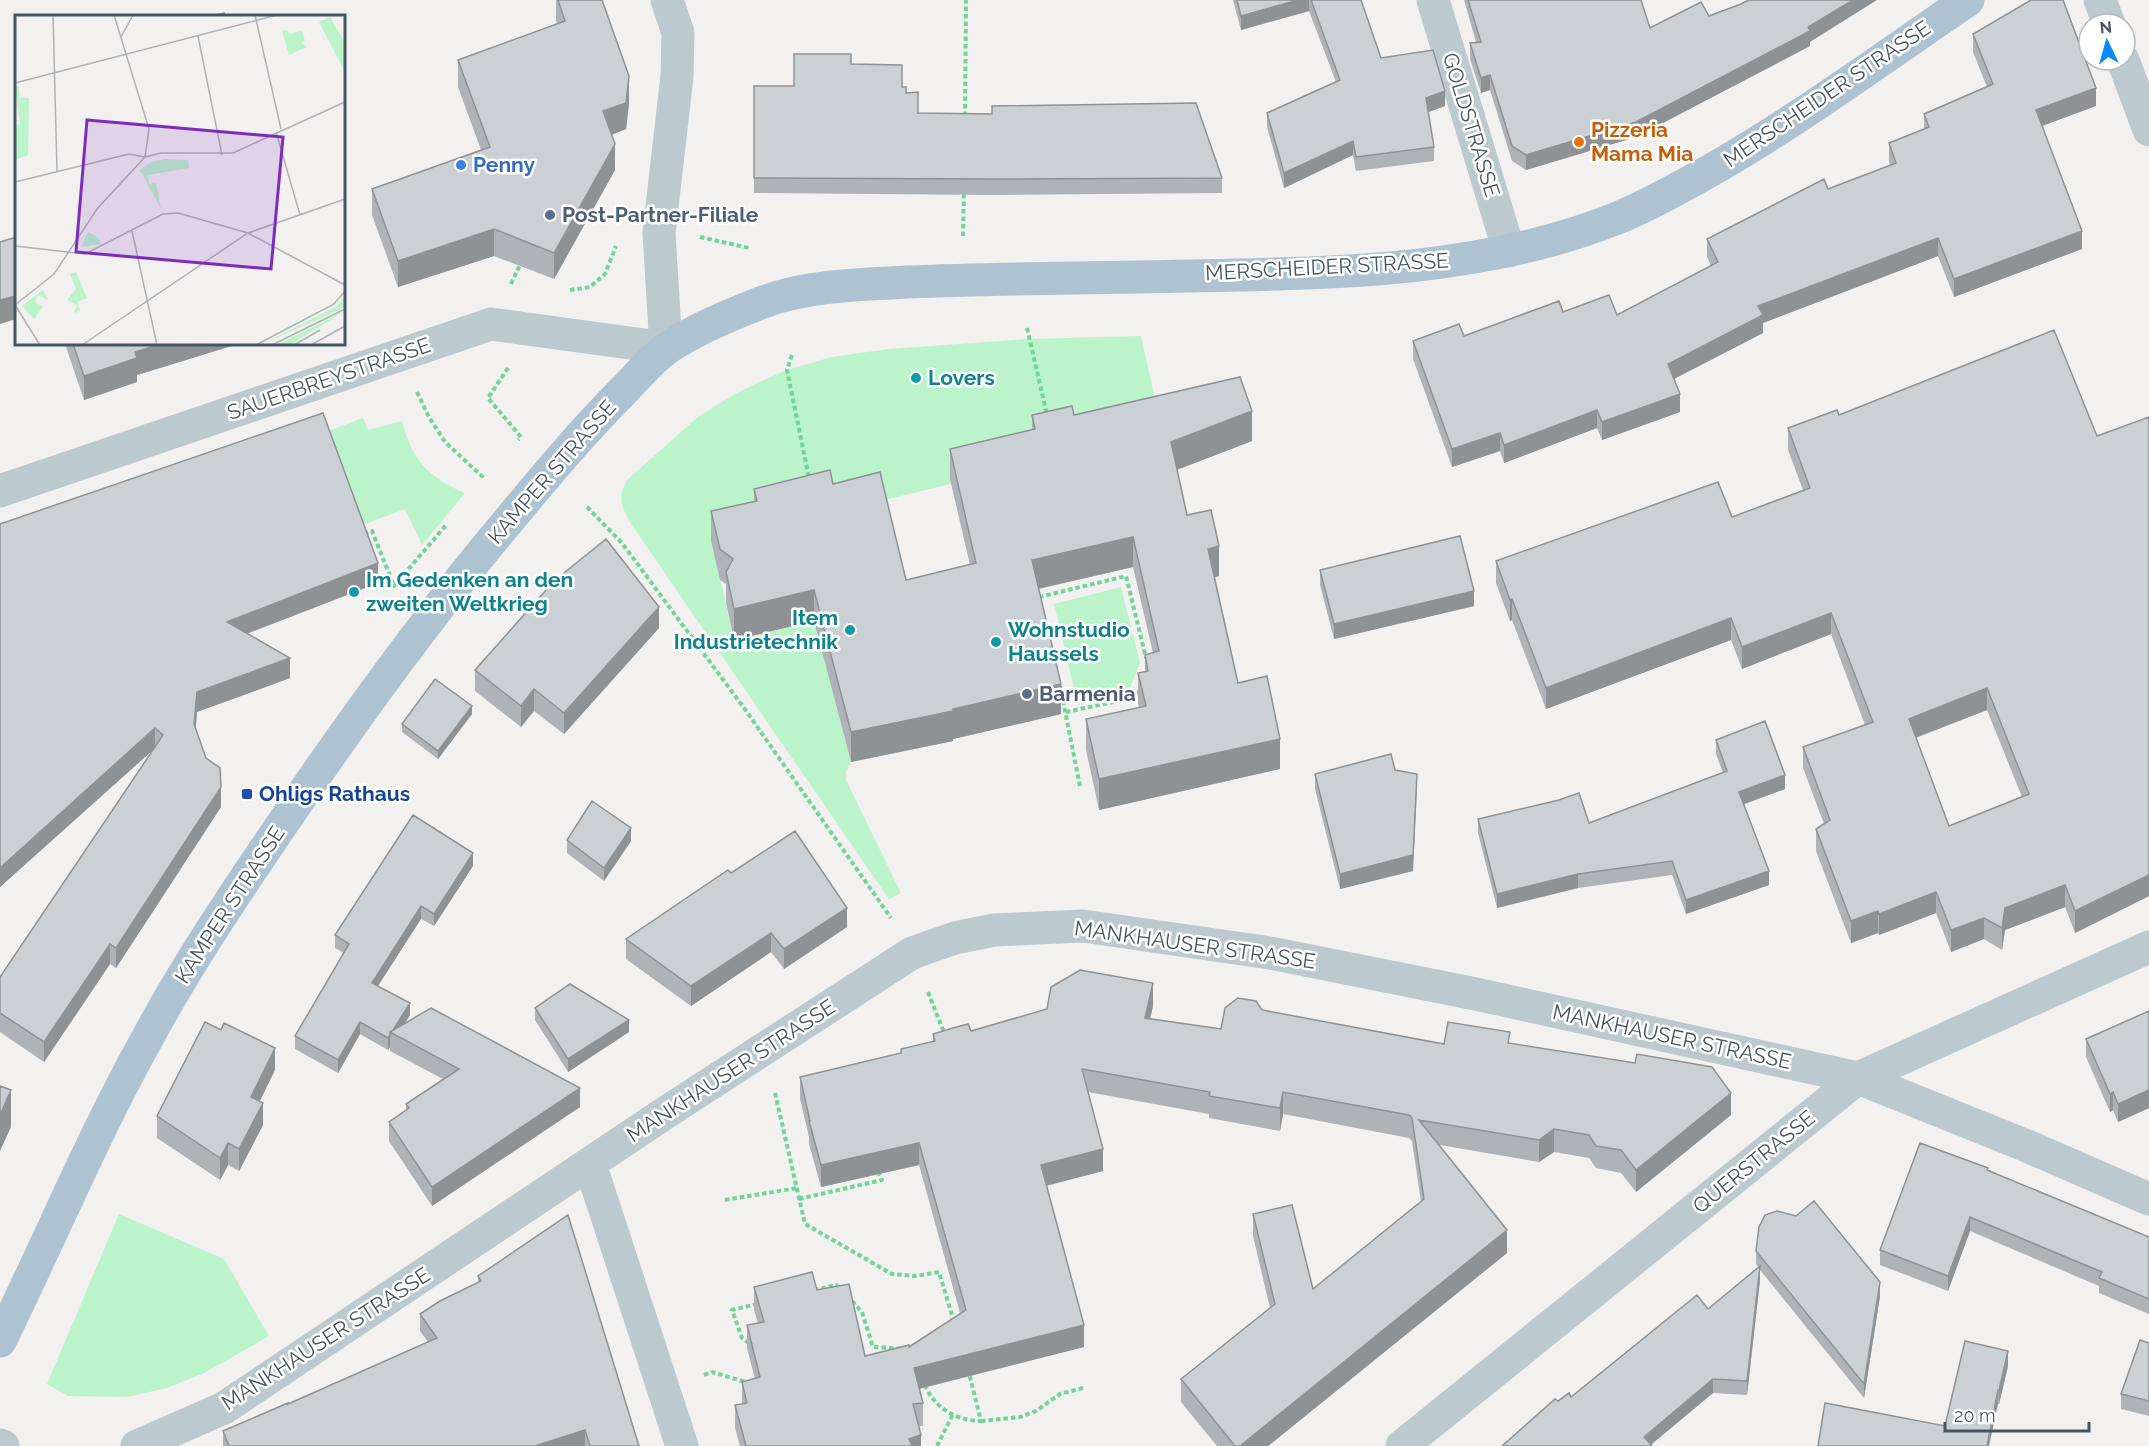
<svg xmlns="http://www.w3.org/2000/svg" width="2149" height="1446" font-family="Raleway,sans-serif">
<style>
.green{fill:#bbf3ca}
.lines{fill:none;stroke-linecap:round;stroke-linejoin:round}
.path{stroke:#70d598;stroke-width:4;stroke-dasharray:4.5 3;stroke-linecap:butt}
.minor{stroke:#bccad0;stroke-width:33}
.major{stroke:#adc3d1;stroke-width:33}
.wall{fill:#afb3b7;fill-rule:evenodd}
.shaded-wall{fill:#8e9295}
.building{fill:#cbd0d5;stroke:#8e9295;stroke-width:1.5;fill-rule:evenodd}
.food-dot{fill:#e8710a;stroke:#fff;stroke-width:2}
.shop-dot{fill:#3f7fe0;stroke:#fff;stroke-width:2}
.service-dot{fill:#5c6f8a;stroke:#fff;stroke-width:2}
.culture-dot{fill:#0f9aa8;stroke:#fff;stroke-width:2}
.transit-dot{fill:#1a4fb4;stroke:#fff;stroke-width:2}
.labels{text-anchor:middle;stroke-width:5;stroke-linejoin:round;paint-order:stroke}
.street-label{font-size:21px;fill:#46565f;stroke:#fff}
.food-label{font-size:21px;font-weight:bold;fill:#c56008;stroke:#fff;text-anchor:start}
.shop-label{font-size:21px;font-weight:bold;fill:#366cbe;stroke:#fff;text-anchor:start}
.service-label{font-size:21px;font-weight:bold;fill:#4e5e75;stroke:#fff;text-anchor:start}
.culture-label{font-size:21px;font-weight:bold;fill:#0d838f;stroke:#fff;text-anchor:start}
.transit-label{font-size:21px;font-weight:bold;fill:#164399;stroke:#fff;text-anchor:start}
.inset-road{fill:none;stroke:#aeb2b6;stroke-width:1.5}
.view{fill:#7b2cbf;fill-opacity:0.15;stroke:#7b2cbf;stroke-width:3}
.inset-edge{fill:none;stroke:#46565f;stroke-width:3}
</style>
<rect width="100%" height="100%" fill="#f3f0f0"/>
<path class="green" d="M1141,336L1161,426L951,484L712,541L734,640L814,621L851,762L846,772V780L901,893L889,899L631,524C622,508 617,498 627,480L699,416L735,394L759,382L787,370L832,357L889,349L1030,339Z
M363,418L368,430L402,421C412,460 428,477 465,493L422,545L405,509L357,527L323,433Z
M1121,587L1140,663L1128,693L1078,705L1054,604Z
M119,1214L224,1259L269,1336L204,1373L167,1388L127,1397L68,1396L47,1384Z"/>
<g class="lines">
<path class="path" d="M965,116L966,0
M963,236L964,190
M700,237L749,248
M511,284L520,265
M570,290L590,287L605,274L616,246
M1027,328L1047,415
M792,355L787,370L809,478
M508,368L488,398L521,437L518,440
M417,392L429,417L445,442L485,479
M587,507L622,543L744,708L891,918
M364,534L372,531L394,586L447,524
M1039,597L1126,576L1146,658
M1060,686L1080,786
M1066,712L1137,697L1140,689
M928,992L945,1035
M775,1093L805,1224L892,1274L916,1276L939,1272L954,1322
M799,1199L882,1180L879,1174
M725,1200L797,1188
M814,1290L836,1285L840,1289
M852,1301L862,1312L873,1347L903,1349
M749,1343L742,1338L732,1310L757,1304
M704,1375L712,1372L749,1383
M925,1385C934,1408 957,1421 981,1421L969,1373
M981,1421L1020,1417L1036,1411L1060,1394L1083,1388
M937,1446L953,1414"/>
<path class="minor" d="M1433,0L1509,251
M2100,0L2109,24
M2123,60L2149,130
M0,491L491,324L666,348L659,233L677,76L678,33L667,0
M590,1164L682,1446
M0,1445L3,1446
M137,1446L224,1408L665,1113L912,953L955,938L994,930L1083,926L1270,953L1471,993L1858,1078L2027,1146L2149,1199
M1402,1446L1858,1078L2149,947"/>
<path class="major" d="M0,1341C50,1240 93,1135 148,1037C189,961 238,889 287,817C355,717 426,619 504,526C543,479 582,432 625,389C639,375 654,356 672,345C700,327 734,313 766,301C811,285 860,285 907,282C985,279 1063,278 1141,277C1299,273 1466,278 1615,219C1643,208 1670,193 1697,178C1791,126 1878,61 1968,0"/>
</g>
<path class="wall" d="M556,0H602L629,103L626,129L612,135L615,170L554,279L494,256L398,287L372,215V189L481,150L458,87V60L557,24L556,21Z
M1233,0H1361L1381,58L1445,106L1428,112L1434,147V161L1356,171L1353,155L1284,188L1267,127V113L1336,82L1309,11L1241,30Z
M1464,0H1641L1650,28L1709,16L1810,42V46L1636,137L1526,170L1512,161L1490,90L1481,93L1470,59V43L1476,42Z
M1973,34L2096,106L2042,126L2082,249L1954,297L1938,256L1763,323V333L1674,379L1680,412L1602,440L1597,428L1504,463L1500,451L1452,467L1413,359V341L1464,336L1563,312L1617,315L1711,266L1707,257V239L1828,189L1890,165L1889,161V143L1924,129V114L1987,87L1973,52Z
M851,64L902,87L918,113L1222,178V193L991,195L754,193V86H794Z
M65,344H238L137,375V382L84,400Z
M1032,415H1074L1252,441L1177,470L1187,515L1219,576L1215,577L1238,683L1280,769L1099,810L1086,750V719L1139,707L1138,704V673L1145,672V655L1153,653L1133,567L1039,589L1061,714L953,739V741L851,762L814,621L734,640L726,602V584L720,580L711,541V511L754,501V489L833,484L906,580L970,565L950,479V449L1032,429Z
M1839,415L2097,436L2149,417V896L2075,933L2065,907L2005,930L2002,950L1984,939L1951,952L1936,913L1879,935L1878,933L1851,943L1816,851V829L1824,824L1803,768V747L1865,725L1831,634L1742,669L1731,640L1546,709L1512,620L1510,621L1496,583V561L1732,517L1803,490L1788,450V428ZM1987,710L2022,797L1949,826L1916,738Z
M0,524L378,583L247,634L290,678L197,712L196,728L221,807L116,968L110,964L44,1062L0,1032V977L153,750L0,887Z
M1320,570L1474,606L1334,639L1320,585Z
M659,628L564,734L534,711L521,727L475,691V670Z
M472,714L438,759L402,732V724Z
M1716,740L1785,789L1744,804L1769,885L1686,914L1672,875L1578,888L1497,908L1478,833V819L1589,823L1723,773L1716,754Z
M1395,770L1417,789L1413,871L1340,889L1315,789V774Z
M567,840L631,841L604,881L567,853Z
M473,866L434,926L421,919L378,986L410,1015L405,1023L580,1107L432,1206L389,1141V1122L406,1110V1104L443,1079L390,1051V1047L388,1050L360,1034L338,1073L295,1049V1036L344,953L335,948V935Z
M731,873L847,927L784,969L771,952L691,1006L626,959V939Z
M1153,1006L1150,1019L1221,1029L1262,1010L1444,1044L1510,1043L1731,1115L1636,1192L1621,1173L1596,1168L1589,1158L1554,1152L1539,1162L1440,1145L1507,1253L1268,1446H1217L1181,1402V1379L1270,1308L1253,1236V1214L1313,1289L1421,1202L1412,1141L1409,1138L1283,1114L1280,1131L1209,1118V1114L1088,1092L1103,1171L1046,1186L1084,1347L919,1389L923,1403V1426H918L921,1446H740L735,1428V1405L742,1404V1382L755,1379L747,1348V1325L758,1323L754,1310V1287L817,1290L865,1356L909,1347L960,1313L919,1165L821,1187L809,1144V1137L800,1099V1077L901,1053V1049L933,1041V1034L971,1031Z
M535,1008L629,1032L568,1072L535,1020Z
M2149,1011V1108L2118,1122L2113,1110L2110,1112L2086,1057V1039Z
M275,1070L259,1101L263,1125L239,1171L228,1165L220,1180L157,1138V1116Z
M1988,1170L2149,1237V1314L2099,1293V1286L1970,1231L1948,1291L1880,1265V1250Z
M1756,1251L1880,1296L1864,1398L1760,1270V1280L1747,1395L1713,1393L1651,1445L1558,1401L1571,1397L1708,1309L1759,1268L1756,1264Z
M478,1276L639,1446H223V1431L288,1404L428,1342L420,1331V1314L478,1283Z
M2149,1343V1416L2121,1409V1394Z
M2008,1366L1999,1404H1998L1945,1426Z"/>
<path class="shaded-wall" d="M1298,0H1309V11L1241,30V16Z
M1853,0H1877L1810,42V46L1636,137L1526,170V155L1808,27Z
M1490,75V90L1481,93V78Z
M629,76V103L626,129L603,138V111Z
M2096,88V106L2036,128V110Z
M1445,91V106L1426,113V98Z
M1353,141V155L1284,188V173Z
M615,144V170L554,279V253Z
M494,229V256L398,287V261Z
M2082,231V249L1954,297V279Z
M1938,238V256L1763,323V333L1668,382V364L1758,306Z
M16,296V319L0,324V300Z
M162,344H238L137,375V382L84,400V376L135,352Z
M1680,394V412L1602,440V422Z
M1597,410V428L1504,463V445Z
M1252,411V441L1171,472V442Z
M1500,433V451L1452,467V449Z
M1133,537V567L1032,590V560Z
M1219,546V576L1208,579V549Z
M378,563V583L227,641V622Z
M814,590V621L734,640V609Z
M1474,591V606L1334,639V624Z
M1512,599V620L1510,621V600Z
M659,607V628L564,734V713Z
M1831,613V634L1742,669V647Z
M1731,618V640L1546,709V688Z
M290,658V678L197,712L194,743V724L197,692Z
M1061,684V714L953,739V741L851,762V732Z
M1987,688V710L1909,740V719Z
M534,689V711L521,727V706Z
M472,706V714L438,759V751Z
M155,728V748L0,887V868Z
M1280,739V769L1099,810V779Z
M1417,774L1413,871L1340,889V874Z
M1785,775V789L1739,806V792Z
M221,787V807L116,968V948Z
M631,828V841L604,881V868Z
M473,853V866L434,926V914Z
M1769,871V885L1686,914V900Z
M1578,874V888L1497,908V894Z
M2149,875V896L2075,933V911Z
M2065,885V907L2005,930L2002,950V928L2005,908Z
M1936,892V913L1879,935V914Z
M421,906V919L372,995V983Z
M847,908V927L784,969V949Z
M1878,911V933L1851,943V921Z
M1984,918V939L1951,952V930Z
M771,933V952L691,1006V986Z
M110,944V964L44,1062V1042Z
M1153,983V1006L1145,1041V1018Z
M410,1003V1015L397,1036L391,1033Z
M629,1020V1032L568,1072V1059Z
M360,1022V1034L338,1073V1060Z
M390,1035V1047L388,1050V1038Z
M275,1048V1070L251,1119V1097Z
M580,1088V1107L432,1206V1187Z
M11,1090V1127L0,1151V1115Z
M2149,1090V1108L2118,1122V1104Z
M1283,1092V1114L1280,1131V1108Z
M2113,1092V1110L2110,1112V1094Z
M1731,1093V1115L1636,1192V1170Z
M263,1103V1125L239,1171V1149Z
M1554,1129V1152L1539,1162V1140Z
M228,1143V1165L220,1180V1158Z
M919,1143V1165L821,1187V1165Z
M1103,1149V1171L1041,1187V1165Z
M1970,1217V1231L1948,1291V1276Z
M1507,1230V1253L1268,1446H1240Z
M1760,1266V1280L1747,1395V1381Z
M1880,1282V1296L1864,1398V1384Z
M1084,1325V1347L914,1390V1368Z
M2008,1351V1366L1999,1404V1390Z
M1713,1379V1393L1649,1446L1644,1437Z
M1998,1390V1404L1989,1446H1987Z
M585,1430V1446H535Z
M921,1435V1446H909V1439Z"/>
<path class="building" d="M558,0H602L629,76L626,103L603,111L615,144L554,253L494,229L398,261L372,189L490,147L458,60L565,21Z
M1237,0H1298L1241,16Z
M1311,0H1361L1381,58L1433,50L1445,91L1426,98L1434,147L1356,157L1353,141L1284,173L1267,113L1340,80Z
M1468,0H1641L1650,28L1701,2L1709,16L1741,4L1749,0H1853L1808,27L1810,31L1636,122L1526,155L1512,146L1490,75L1481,78L1470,43L1481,42Z
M2031,0H2063L2096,88L2036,110L2082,231L1954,279L1938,238L1758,306L1763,315L1668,364L1680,394L1602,422L1597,410L1504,445L1500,433L1452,449L1413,341L1459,324L1464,336L1559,301L1563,312L1609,295L1617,315L1718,262L1707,239L1824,179L1828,189L1896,163L1889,143L1929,127L1924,114L1993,84L1973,34Z
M224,13L225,16H213Z
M794,54H851V64L902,65V87H906V93L918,92V113L992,114V106L1196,103L1222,178L991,179L754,178V86H794Z
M16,237V296L0,300V242Z
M2054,330L2097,436L2149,417V875L2075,911L2065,885L2005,908L2002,928L1984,918L1951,930L1936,892L1879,914L1878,911L1851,921L1816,829L1830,820L1803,747L1873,722L1831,613L1742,647L1731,618L1546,688L1512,599L1510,600L1496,561L1718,482L1732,517L1810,488L1788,428L1837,410L1839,415ZM1987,688L2029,794L1949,826L1909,719Z
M73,344H162L135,352L137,358L84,376Z
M1240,377L1252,411L1171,442L1187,515L1211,510L1219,546L1208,549L1238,683L1267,676L1280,739L1099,779L1086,719L1146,706L1138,673L1148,671L1145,655L1159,651L1133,537L1032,560L1061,684L953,709V711L851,732L814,590L734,609L726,572L733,559L720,549L711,511L757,501L754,489L830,470L833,484L880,472L906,580L976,563L950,449L1035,429L1032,415L1072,406L1074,415Z
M323,413L378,563L227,622L290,658L197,692L194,724L206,758L220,768L221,787L116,948L110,944L44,1042L0,1013V977L163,735L155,728L0,868V524Z
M1460,536L1474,591L1334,624L1320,570Z
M606,539L659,607L564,713L534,689L521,706L475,670L554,581Z
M435,679L472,706L438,751L402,724Z
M1765,721L1785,775L1739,792L1769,871L1686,900L1672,861L1578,874L1497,894L1478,819L1559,800L1579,793L1589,823L1727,771L1716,740Z
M1391,754L1395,770L1417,774L1413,855L1340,874L1315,774Z
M592,801L631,828L604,868L567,840Z
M413,815L473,853L434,914L421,906L372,983L410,1003L393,1030L390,1032V1035L388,1038L360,1022L338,1060L295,1036L349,944L335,935Z
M795,831L847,908L784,949L771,933L691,986L626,939L728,870L731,873Z
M1080,970L1153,983L1145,1018L1221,1029L1225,1008L1238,998L1256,1001L1262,1010L1444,1044L1448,1022L1510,1032L1508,1043L1635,1063L1637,1054L1712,1067L1731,1093L1636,1170L1621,1150L1596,1146L1589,1135L1554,1129L1539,1140L1419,1120L1507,1230L1240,1446H1235L1181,1379L1275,1304L1253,1214L1292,1205L1313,1289L1424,1199L1412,1118L1409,1115L1283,1092L1280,1108L1209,1096L1210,1092L1082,1069L1103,1149L1041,1165L1084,1325L914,1368L923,1403L913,1404L921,1435L909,1439L912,1446H746L735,1405L747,1403L742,1382L760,1377L747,1325L764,1322L754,1287L812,1272L817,1290L849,1284L865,1356L909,1345V1347L966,1310L919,1143L821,1165L809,1121H810L800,1077L901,1053V1049L935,1041L933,1034L953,1028L968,1024L971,1031L1047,1009L1051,987Z
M570,984L629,1020L568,1059L535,1008Z
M431,1008L580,1088L432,1187L389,1122L409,1108L406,1104L459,1069L390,1032Z
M2149,1011V1090L2118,1104L2113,1092L2110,1094L2086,1039Z
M205,1022L221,1030L224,1023L275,1048L251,1097L263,1103L239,1149L228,1143L220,1158L157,1116Z
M0,1086L11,1090L0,1115Z
M1920,1143L1988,1168L1987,1170L2149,1237V1299L2099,1278L2102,1272L1970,1217L1948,1276L1880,1250Z
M1814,1201L1880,1282L1864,1384L1756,1251L1759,1227L1765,1215L1777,1211L1796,1216Z
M568,1215L639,1446H590L585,1430L535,1446H229L223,1431L288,1403V1404L437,1338L420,1314L440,1301L481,1281L478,1276Z
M1760,1266L1747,1381L1713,1379L1644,1437L1652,1446H1502L1555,1399L1558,1401L1569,1393L1571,1397L1697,1295L1708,1309Z
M2140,1340L2149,1343V1401L2121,1394Z
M1965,1341L2008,1351L1999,1390H1998L1987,1446H1818L1825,1403L1945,1426Z"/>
<circle class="food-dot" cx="1579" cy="142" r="6"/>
<circle class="shop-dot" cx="461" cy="165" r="6"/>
<g class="service-dot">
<circle cx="550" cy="215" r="6"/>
<circle cx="1027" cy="694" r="6"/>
</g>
<g class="culture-dot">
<circle cx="916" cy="378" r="6"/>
<circle cx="354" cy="592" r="6"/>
<circle cx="850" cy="630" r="6"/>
<circle cx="996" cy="642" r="6"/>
</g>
<rect class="transit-dot" x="241" y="788" width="12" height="12" rx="3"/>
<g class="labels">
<g class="street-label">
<text transform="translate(1827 94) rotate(-34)" y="7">MERSCHEIDER STRASSE</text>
<text transform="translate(1471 125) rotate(73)" y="7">GOLDSTRASSE</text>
<text transform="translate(1327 267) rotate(-3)" y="7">MERSCHEIDER STRASSE</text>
<text transform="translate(329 379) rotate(-19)" y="7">SAUERBREYSTRASSE</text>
<text transform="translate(552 472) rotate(-49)" y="7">KAMPER STRASSE</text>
<text transform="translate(230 905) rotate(-57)" y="7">KAMPER STRASSE</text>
<text transform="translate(1195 945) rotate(8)" y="7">MANKHAUSER STRASSE</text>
<text transform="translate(1672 1037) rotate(12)" y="7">MANKHAUSER STRASSE</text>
<text transform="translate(731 1071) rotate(-33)" y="7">MANKHAUSER STRASSE</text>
<text transform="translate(1754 1162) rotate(-39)" y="7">QUERSTRASSE</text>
<text transform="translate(326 1339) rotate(-33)" y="7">MANKHAUSER STRASSE</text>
</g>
<g class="food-label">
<text x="1591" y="137">Pizzeria<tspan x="1591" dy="24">Mama Mia</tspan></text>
</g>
<g class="shop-label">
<text x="473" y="172">Penny</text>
</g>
<g class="service-label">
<text x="562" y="222">Post-Partner-Filiale</text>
<text x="1039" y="701">Barmenia</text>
</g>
<g class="culture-label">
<text x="928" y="385">Lovers</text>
<text x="366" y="587">Im Gedenken an den<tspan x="366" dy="24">zweiten Weltkrieg</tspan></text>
<text x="838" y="625" text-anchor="end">Item<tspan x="838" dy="24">Industrietechnik</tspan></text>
<text x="1008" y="637">Wohnstudio<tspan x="1008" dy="24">Haussels</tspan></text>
</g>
<g class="transit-label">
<text x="259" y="801">Ohligs Rathaus</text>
</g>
</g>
<g transform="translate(15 15)">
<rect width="330" height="330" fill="#f3f0f0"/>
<path d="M315,2L330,28V57L304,7ZM273,15L274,19L287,16L290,26L287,28L292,32L274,40L267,16ZM4,71L5,83H14L13,140L0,145V110L5,109L0,72ZM150,144L173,145L174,153L133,160L134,169L141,168L146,194L125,155L136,147ZM73,217L83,222L86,229L66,232ZM61,257L72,283L62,287L65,296L59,298L62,290L52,285L61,274L55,259ZM28,275L33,285L23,280L20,287L28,292L19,304L7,291ZM330,280V292L246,330L322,291ZM330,296L275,330H262L323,299Z" fill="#bbf3ca"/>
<path class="inset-road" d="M38,0L42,156M240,0L266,114M183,21L207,140M106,22L118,0M0,68L262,0M261,117L285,200M0,167L114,139L130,142L134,114L99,0M117,216L142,330M0,231L70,239L148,199L163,198L233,218L330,270M0,290L25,330M0,290L39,259L82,194L130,142L146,138H218L330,87M67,330L233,218L330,184M241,330L319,289L330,276M257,330L330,294M279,330L305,315M296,330L330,311"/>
<path class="view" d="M72,105L268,122L256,254L61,237Z"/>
<rect width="330" height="330" class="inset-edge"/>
</g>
<g transform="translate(2107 42) rotate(355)"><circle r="28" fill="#ffffff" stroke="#b5bbbf" stroke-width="1.5"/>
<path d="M0-4.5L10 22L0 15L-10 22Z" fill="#098af3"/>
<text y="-9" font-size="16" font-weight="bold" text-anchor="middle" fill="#46565f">N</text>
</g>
<path d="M1945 1422v9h144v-9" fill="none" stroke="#46565f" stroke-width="3"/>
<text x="1954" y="1422" font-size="18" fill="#46565f" stroke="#ffffff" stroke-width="4.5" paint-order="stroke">20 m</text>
</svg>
